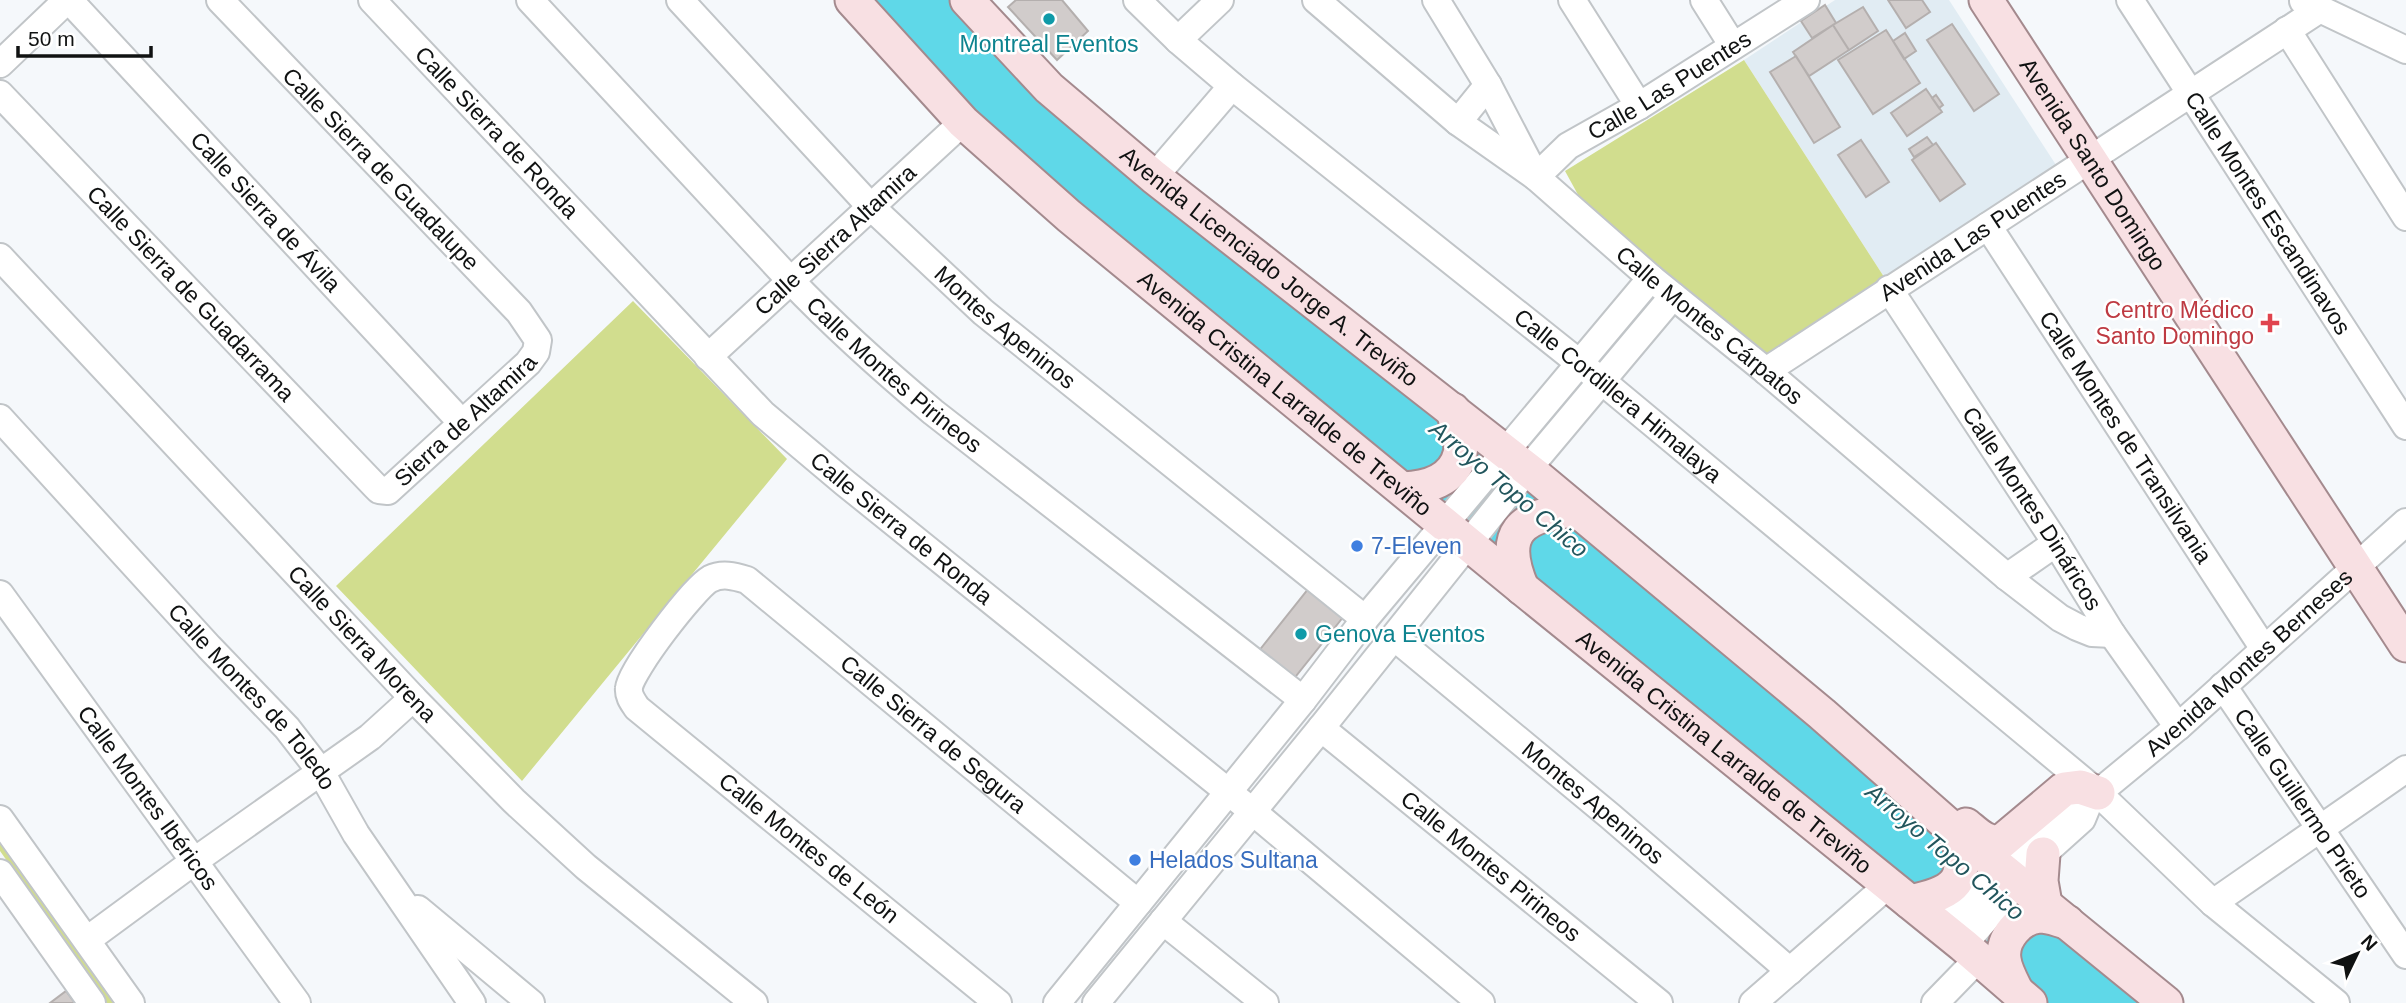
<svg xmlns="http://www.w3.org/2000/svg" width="2406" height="1003" font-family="Helvetica,sans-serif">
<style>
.built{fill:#e1ecf3}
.green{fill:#d1dd8e}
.water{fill:#5fd8e8}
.building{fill:#d1cccb;stroke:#b4afae;stroke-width:2}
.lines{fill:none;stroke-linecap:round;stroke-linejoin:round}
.minor-casing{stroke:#c1c5c8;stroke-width:30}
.major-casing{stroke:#a48a8e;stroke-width:37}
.minor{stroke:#fff;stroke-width:26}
.major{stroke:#f8e0e3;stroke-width:33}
.culture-dot{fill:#0f9aa8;stroke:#fff;stroke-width:2.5}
.health-dot{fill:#e0444e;stroke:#fff;stroke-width:2.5}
.shop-dot{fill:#3f7fe0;stroke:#fff;stroke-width:2.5}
.labels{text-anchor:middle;stroke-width:5;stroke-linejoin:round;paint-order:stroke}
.culture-label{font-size:23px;fill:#0d838f;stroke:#fff}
.street-label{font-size:23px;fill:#101212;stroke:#fff}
.health-label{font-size:23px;fill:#be3a42;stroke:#fff;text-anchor:end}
.shop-label{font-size:23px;fill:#366cbe;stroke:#fff;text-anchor:start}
.water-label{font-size:24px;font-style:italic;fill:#22565d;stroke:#fff}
</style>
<rect width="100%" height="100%" fill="#f5f8fb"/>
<path class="built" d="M1835,0H1949L2058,168L1886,280L1744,60Z"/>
<path class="green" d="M1744,60L1886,280L1767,356L1582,202L1565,171Z
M633,301L787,459L522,781L336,586Z
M0,824L127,1003H107L0,851Z"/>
<path class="water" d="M852,0H967L2166,1003H2030L1069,216Z"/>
<path class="building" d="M1016,0H1062L1088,31L1057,60L1008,7Z
M1888,0H1922L1930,12L1906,28Z
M1825,5L1836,23L1812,38L1801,21Z
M1863,7L1878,31L1849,50L1833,25Z
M1952,24L1999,94L1974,111L1927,40Z
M1833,25L1849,50L1809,76L1793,52Z
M1886,30L1920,83L1873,114L1838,60Z
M1905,33L1916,51L1904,59L1893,41Z
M1796,56L1840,127L1814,143L1770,72Z
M1926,89L1942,112L1907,136L1891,113Z
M1936,95L1943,105L1939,108L1932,98Z
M1927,137L1933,145L1914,157L1909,149Z
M1861,140L1889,182L1866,197L1838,155Z
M1936,143L1965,184L1940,201L1912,160Z
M1309,588L1344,616L1292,681L1258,652Z
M66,991L75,1003H50Z"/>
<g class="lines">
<defs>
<g id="minor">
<path id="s1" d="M69,0L462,423"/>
<path id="s2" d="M372,0L763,414L845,483L1252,811L1481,1003"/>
<path id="s3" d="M530,0L790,280C835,327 883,370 933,412L1303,700"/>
<path id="s4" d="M680,0L870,206L983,312L1365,619"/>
<path id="s5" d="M1137,0L1178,40L1232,86L1603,382L2098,793L2213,903L2336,1003"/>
<path id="s6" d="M1316,0L1458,122L1536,177L1651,278L1766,371L2007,577L2060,618L2077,627L2092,633L2112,634"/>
<path id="s7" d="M1436,0L1488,85L1536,177L1568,146L1639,106L1806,0"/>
<path d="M1572,0L1639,106"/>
<path d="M1704,0L1733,46"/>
<path id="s8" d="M2130,0L2406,426"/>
<path d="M2303,1L2406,50"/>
<path d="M2287,30L2406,217"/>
<path d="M1178,40L1220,0"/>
<path d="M0,64L67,0"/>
<path id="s9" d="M0,94L375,486L379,490L388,491L528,363L536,352L538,340L519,312L220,0"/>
<path d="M1458,122L1488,85"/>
<path d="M1154,177L1232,86"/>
<path id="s10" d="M1988,226L2264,649"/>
<path id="s11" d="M0,257L413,698L514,801L586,867L754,1003"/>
<path id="s12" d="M1889,289L2056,543L2112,634L2178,727"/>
<path id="s13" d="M708,357L963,122"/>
<path id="s14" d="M1766,371L2320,9"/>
<path id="s15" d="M0,418L209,647L287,728L321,772L356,834L472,1003"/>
<path d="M2007,577L2056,543"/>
<path id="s16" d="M0,594L297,1003"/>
<path id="s17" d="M1394,637L1610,816L1790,971"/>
<path id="s18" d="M2223,686L2406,955"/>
<path id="s19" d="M1321,728L1659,1003"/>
<path d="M0,819L131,1003"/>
<path d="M0,873L92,1003"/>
<path d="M2213,903L2406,769"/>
<path d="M418,909L531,1003"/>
<path d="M1163,921L1265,1003"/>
<path d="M1944,929L2000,866L2070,805L2078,801L2089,802"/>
<path d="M87,940L193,862L370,737L413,698"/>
<path id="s20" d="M1963,945L2043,854L2082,819L2089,802L2098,793L2178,727L2406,522"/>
<path id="s21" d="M998,1003L637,708C633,702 628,696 629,688C630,671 694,588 710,579C722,573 734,576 747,580L1138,903"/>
<path d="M1057,1003L1303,700L1365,619L1651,278"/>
<path d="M1096,1003L1321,728L1527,470L1673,296"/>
<path d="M1753,1003L1879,893"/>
<path d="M1935,1003L1970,967"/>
</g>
<g id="major">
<path id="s22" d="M852,0L963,122L1069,216L1522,588L1963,945L2030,1003"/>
<path id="s23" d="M967,0L1049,88L1154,177L1536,476L1822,714L1957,833L2166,1003"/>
<path id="s24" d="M1986,0L2406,645"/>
<path d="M1403,489C1427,488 1454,480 1460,454C1463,440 1456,423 1453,410"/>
<path d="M1522,588C1499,533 1520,515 1574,510"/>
<path d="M1966,825C1977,834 1986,844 2001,842L2064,789L2080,787L2098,793"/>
<path d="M2043,854L2041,881L2045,904"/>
<path d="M1910,902C1957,892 1969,881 1957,833"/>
<path d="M2016,990C2011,980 2005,969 2004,959C2001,939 2020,917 2040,916C2049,916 2058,920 2067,922"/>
</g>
</defs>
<use href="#minor" class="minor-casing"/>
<use href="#major" class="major-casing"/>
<use href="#minor" class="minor"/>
<use href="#major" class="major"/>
</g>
<g class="culture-dot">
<circle cx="1049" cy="19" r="7"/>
<circle cx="1301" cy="634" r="7"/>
</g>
<path class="health-dot" d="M2266.5 312.5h7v7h7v7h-7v7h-7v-7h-7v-7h7z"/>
<g class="shop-dot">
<circle cx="1357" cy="546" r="7"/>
<circle cx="1135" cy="860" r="7"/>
</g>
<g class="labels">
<g class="culture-label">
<text x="1049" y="52">Montreal Eventos</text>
<text x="1315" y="642" text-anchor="start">Genova Eventos</text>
</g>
<g class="street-label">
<text dy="8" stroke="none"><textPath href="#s7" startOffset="366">Calle Las Puentes</textPath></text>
<text dy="8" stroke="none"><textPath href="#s2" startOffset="182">Calle Sierra de Ronda</textPath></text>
<text dy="8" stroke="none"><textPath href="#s24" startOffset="196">Avenida Santo Domingo</textPath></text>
<text transform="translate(381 169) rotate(46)" y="8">Calle Sierra de Guadalupe</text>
<text dy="8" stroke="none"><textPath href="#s1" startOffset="289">Calle Sierra de Ávila</textPath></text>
<text dy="8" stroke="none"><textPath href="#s8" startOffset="254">Calle Montes Escandinavos</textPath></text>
<text dy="8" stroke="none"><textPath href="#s14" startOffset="247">Avenida Las Puentes</textPath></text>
<text dy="8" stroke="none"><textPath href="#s13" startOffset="173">Calle Sierra Altamira</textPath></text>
<text dy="8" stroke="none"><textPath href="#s23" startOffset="404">Avenida Licenciado Jorge A. Treviño</textPath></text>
<text dy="8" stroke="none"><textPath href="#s9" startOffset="276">Calle Sierra de Guadarrama</textPath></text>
<text dy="8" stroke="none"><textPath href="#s6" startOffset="511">Calle Montes Cárpatos</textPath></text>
<text dy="8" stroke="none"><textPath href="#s4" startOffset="462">Montes Apeninos</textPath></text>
<text dy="8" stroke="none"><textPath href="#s3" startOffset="523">Calle Montes Pirineos</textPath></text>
<text dy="8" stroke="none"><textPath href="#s22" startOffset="586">Avenida Cristina Larralde de Treviño</textPath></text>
<text dy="8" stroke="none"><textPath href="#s5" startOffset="623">Calle Cordillera Himalaya</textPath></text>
<text dy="8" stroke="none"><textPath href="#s9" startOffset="662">Sierra de Altamira</textPath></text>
<text dy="8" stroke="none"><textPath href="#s10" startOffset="252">Calle Montes de Transilvania</textPath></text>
<text dy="8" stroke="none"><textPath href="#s12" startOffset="262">Calle Montes Dináricos</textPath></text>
<text dy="8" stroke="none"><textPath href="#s2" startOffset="749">Calle Sierra de Ronda</textPath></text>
<text dy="8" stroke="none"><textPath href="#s11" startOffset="530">Calle Sierra Morena</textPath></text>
<text dy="8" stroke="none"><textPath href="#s20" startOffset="404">Avenida Montes Berneses</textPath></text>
<text dy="8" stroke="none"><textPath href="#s15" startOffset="376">Calle Montes de Toledo</textPath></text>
<text dy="8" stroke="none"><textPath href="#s21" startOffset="905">Calle Sierra de Segura</textPath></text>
<text dy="8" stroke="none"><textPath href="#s22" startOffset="1153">Avenida Cristina Larralde de Treviño</textPath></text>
<text dy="8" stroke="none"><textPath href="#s16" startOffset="252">Calle Montes Ibéricos</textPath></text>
<text dy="8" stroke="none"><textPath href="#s17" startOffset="259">Montes Apeninos</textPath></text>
<text dy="8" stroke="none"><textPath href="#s18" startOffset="142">Calle Guillermo Prieto</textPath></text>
<text transform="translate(809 848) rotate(39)" y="8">Calle Montes de León</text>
<text dy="8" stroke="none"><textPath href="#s19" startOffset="219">Calle Montes Pirineos</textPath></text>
</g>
<g class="health-label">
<text x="2254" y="318">Centro Médico<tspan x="2254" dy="26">Santo Domingo</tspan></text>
</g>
<g class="shop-label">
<text x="1371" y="554">7-Eleven</text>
<text x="1149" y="868">Helados Sultana</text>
</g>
<g class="water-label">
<text transform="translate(1509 489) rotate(40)" y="8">Arroyo Topo Chico</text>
<text transform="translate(1945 852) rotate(40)" y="8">Arroyo Topo Chico</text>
</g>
</g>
<g transform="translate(2357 954) rotate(47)" stroke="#ffffff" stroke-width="5" paint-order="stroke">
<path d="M0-5L12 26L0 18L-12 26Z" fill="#101212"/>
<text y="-10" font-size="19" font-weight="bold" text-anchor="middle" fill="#101212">N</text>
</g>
<path d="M18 46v10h133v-10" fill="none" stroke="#101212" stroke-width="3.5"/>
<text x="28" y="46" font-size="21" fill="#101212" stroke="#ffffff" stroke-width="5" paint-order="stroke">50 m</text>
</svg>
